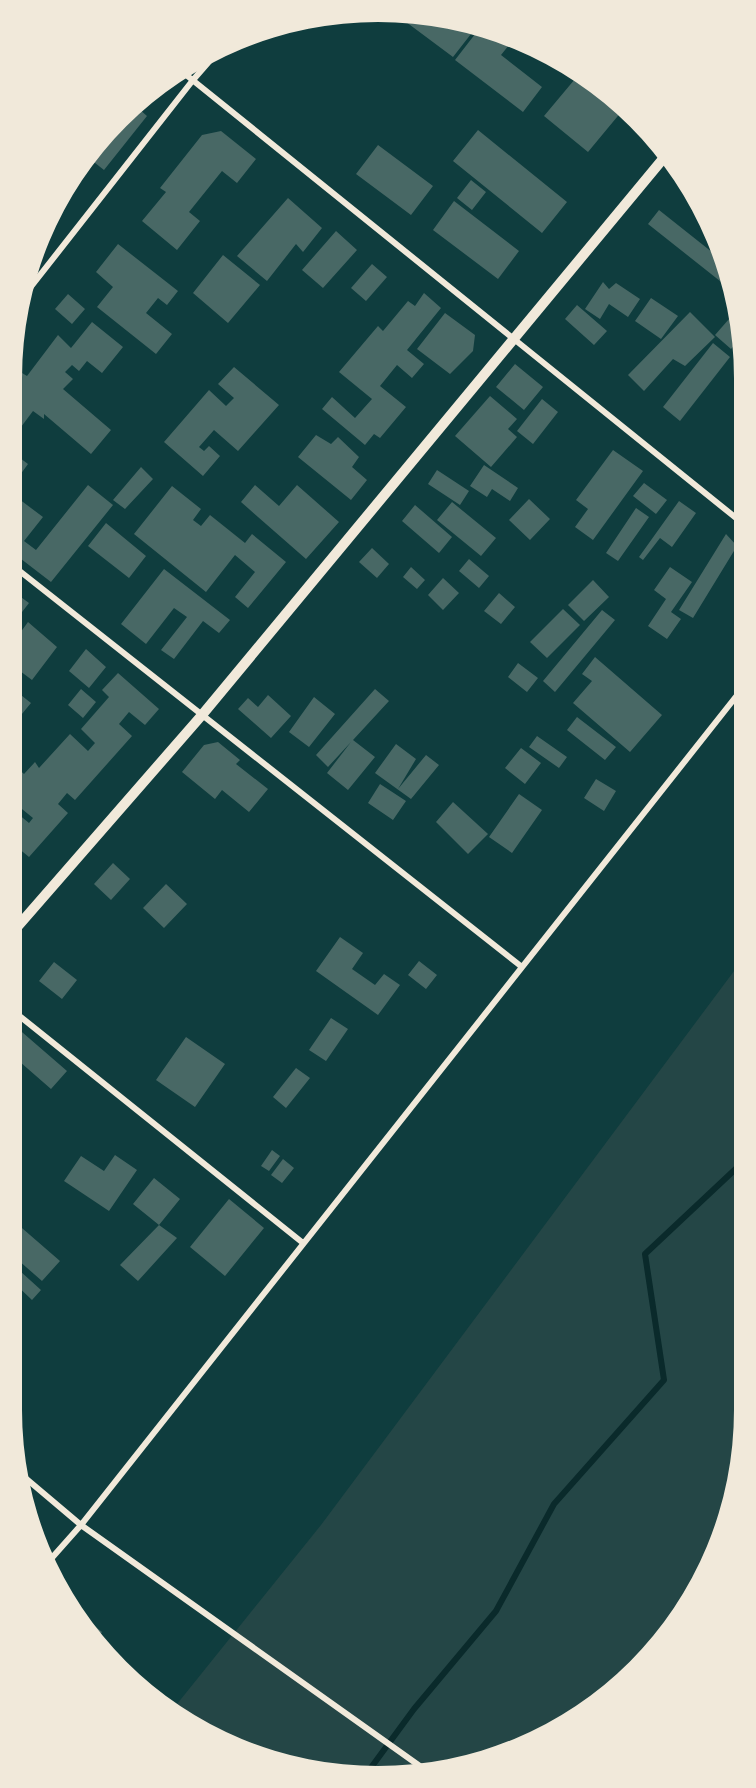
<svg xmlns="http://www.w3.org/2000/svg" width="756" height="1788" font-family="Ubuntu,sans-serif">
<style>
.green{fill:#244646}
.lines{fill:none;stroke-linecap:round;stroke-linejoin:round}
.stream{stroke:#0a2a2b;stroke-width:6}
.building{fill:#486865}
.minor{stroke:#f1e9da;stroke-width:6}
.tertiary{stroke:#f1e9da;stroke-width:10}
</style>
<rect width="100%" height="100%" fill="#0f3d3e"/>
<path class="green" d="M743,959L744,1410L724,1528L674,1615L594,1699L561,1727L449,1769H307L195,1727L173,1709L321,1525Z"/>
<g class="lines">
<path class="stream" d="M370,1769L414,1709L496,1611L554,1504L664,1380L645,1254L743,1162"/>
</g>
<path class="building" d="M402,19L460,27L471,34L453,57Z
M479,29L496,32L513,40L501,55L542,87L523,112L455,60Z
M580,73L622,111L588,152L544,116Z
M139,109L147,116L104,170L90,159L103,136Z
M478,130L567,202L542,233L453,161Z
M221,131L256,159L237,183L222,171L189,212L200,221L177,250L142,221L166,192L160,188L202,135Z
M378,145L433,186L411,215L356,174Z
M471,180L486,192L472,210L457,198Z
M288,198L322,228L303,252L296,244L267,281L237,256Z
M454,201L519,251L498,279L433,230Z
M659,210L722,260L730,289L648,224Z
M336,231L357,250L323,288L302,270Z
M118,244L178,291L167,305L158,298L146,313L172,334L156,354L97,307L113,287L96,272Z
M223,255L260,285L228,323L193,293Z
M372,264L387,277L366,301L351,288Z
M603,282L609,289L616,283L640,299L628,317L609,304L600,319L585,309Z
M424,293L441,308L407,350L424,364L412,378L397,365L380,386L406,407L380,438L374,434L365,445L322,409L332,397L355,418L372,399L339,372L378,326L383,331L408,301L415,306Z
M68,294L85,309L72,324L55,309Z
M651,298L678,316L661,339L635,321Z
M577,305L607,331L594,345L565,319Z
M736,311L741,338L731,349L715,335Z
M690,312L715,337L685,366L673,359L644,391L628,375Z
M445,313L475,335L473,351L450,374L417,349Z
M92,322L123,347L102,373L87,361L79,371L72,365L65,372L73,379L63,389L111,430L91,454L44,414V419L33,411L12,439V378L17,370L27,376L58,335L71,348Z
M713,343L730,357L680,421L663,407Z
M515,364L543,387L524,410L496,387Z
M234,367L279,405L238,451L214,430L199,447L204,451L209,446L220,456L203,476L164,442L209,390L226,406L234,398L218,384Z
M490,396L517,419L508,429L517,437L491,467L455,436Z
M542,399L558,412L533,444L517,431Z
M316,435L331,444L338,437L359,457L352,467L367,480L351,500L298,457Z
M613,450L643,471L593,540L575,527L588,509L576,500Z
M741,450V465L734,458Z
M12,452L28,464L12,486Z
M484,465L518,488L510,501L492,489L487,497L470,486Z
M141,467L153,479L125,509L113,500Z
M437,470L469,491L460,505L428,484Z
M644,483L667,500L656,514L633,496Z
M88,485L113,505L51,582L12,552V500L15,496L43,517L24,541L36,550Z
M255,485L279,506L297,485L339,522L306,559L241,502Z
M172,486L201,509L193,520L201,526L210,515L245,543L252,534L286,562L248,608L235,597L255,572L235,555L206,592L134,534Z
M529,499L550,519L530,540L509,520Z
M679,501L696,513L672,547L660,538L643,560L639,557Z
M452,502L496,538L481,556L437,520Z
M415,505L452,537L439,553L402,521Z
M636,508L649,517L618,561L606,553Z
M106,523L146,556L129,578L88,546Z
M726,534L737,546L693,618L679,610Z
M372,548L389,564L377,578L359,562Z
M469,559L489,576L479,588L459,571Z
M411,567L425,580L417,589L403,577Z
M670,567L692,582L671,612L681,619L667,639L648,626L666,599L654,590Z
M164,569L230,620L219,633L203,621L174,659L161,650L187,617L174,608L146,644L121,624Z
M443,578L459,593L443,610L428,595Z
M593,580L609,597L584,621L568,605Z
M14,592L29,603L12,625V594Z
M499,593L515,607L501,624L484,611Z
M563,609L580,625L547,658L530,642Z
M602,610L615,620L555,692L543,681Z
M28,622L57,647L32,680L12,665V644Z
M86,649L106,667L89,688L69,671Z
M595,657L662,715L630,752L573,703L592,681L582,674Z
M518,663L538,678L527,692L508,677Z
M118,673L159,709L145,725L129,712L119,724L132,736L75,800L67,793L58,804L68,813L29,857L12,843V809L29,823L33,818L12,801V770L15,766L24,774L35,762L39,768L70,734L88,751L95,743L81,729L109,697L102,690Z
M12,688L31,703L12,726Z
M81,689L96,702L83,718L68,705Z
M375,689L389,701L353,740L375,757L348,790L327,773L351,742L328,767L316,755Z
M268,695L291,716L271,738L238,709L248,698L258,707Z
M314,697L335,714L309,747L289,732Z
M577,717L616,747L605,760L567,730Z
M537,736L567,757L559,768L529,747Z
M218,742L240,760L236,764L268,789L249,812L222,790L215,799L182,772L204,745Z
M396,744L416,759L398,789L426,755L439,765L411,799L375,773Z
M521,748L541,763L525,784L505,768Z
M596,779L616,791L604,811L584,798Z
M380,784L406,801L393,820L368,803Z
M519,794L542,810L512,853L489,837Z
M453,802L488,834L468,854L436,822Z
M113,863L130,879L111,900L94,884Z
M166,884L187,904L164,928L143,908Z
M340,937L363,953L352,969L375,985L384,974L400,985L378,1015L316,971Z
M419,961L437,975L426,989L408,975Z
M54,962L77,980L62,999L39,981Z
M331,1018L348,1029L326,1061L309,1050Z
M15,1026L67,1071L51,1089L12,1055V1029Z
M186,1037L225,1064L195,1107L156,1080Z
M296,1068L310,1078L286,1108L273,1097Z
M272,1150L280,1156L269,1171L261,1166Z
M115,1155L137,1170L109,1211L64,1181L81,1156L104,1171Z
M283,1159L294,1168L282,1183L271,1175Z
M154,1178L180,1199L159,1225L177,1238L138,1281L120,1265L159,1225L133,1204Z
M229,1199L264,1228L225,1276L190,1247Z
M15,1222L60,1261L42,1281L18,1260L12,1267V1225Z
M20,1271L41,1290L32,1300L12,1281Z
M12,1360L20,1367L12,1375Z
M82,1616L102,1632L96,1640L89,1627Z"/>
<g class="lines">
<path class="minor" d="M185,74L741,522
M26,293L193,80L220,49
M12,565L522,967
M12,1010L303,1243
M23,1476L81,1525L424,1769
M50,1560L81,1525L742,689"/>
<path class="tertiary" d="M12,933L202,715L667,154"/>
</g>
<path d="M0 0H756V1788H0ZM378 22H378A356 356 0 0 1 734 378V1410A356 356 0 0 1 378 1766H378A356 356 0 0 1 22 1410V378A356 356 0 0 1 378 22Z" fill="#f1e9da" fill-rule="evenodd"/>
</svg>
